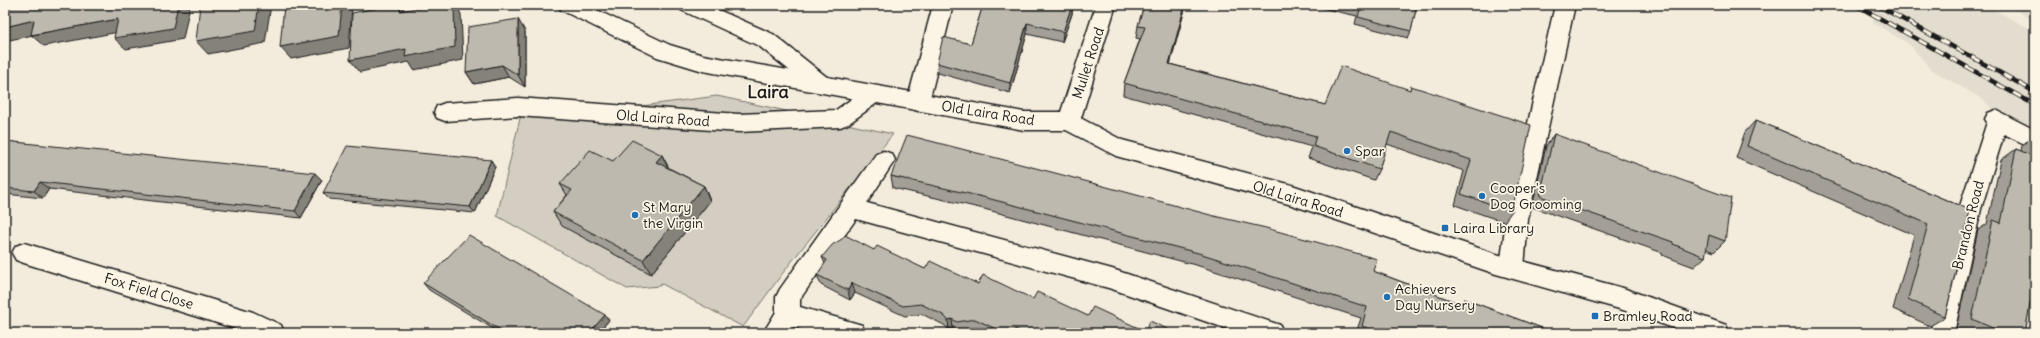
<svg xmlns="http://www.w3.org/2000/svg" width="2040" height="338" font-family="Delius,sans-serif">
<style>
.built{fill:#e3ddcf}
.green{fill:#d3cec1;stroke:#78756e}
.lines{fill:none;stroke-linecap:round;stroke-linejoin:round}
.minor-casing{stroke:#1c1c1c;stroke-width:3}
.major-casing{stroke:#1c1c1c;stroke-width:3}
.minor{fill:#fcf5e5;fill-rule:evenodd}
.major{fill:#fcf5e5;fill-rule:evenodd}
.rail-casing{stroke:#1c1c1c;stroke-width:4.5}
.rail{stroke:#fcf5e5;stroke-width:3;stroke-dasharray:9;stroke-linecap:butt}
.wall{fill:#a39f96;stroke:#1c1c1c}
.shaded-wall{fill:#85827a;stroke:#1c1c1c}
.building{fill:#beb9ae;stroke:#1c1c1c}
.poi-dot{fill:#1f6fb2;stroke:#fcf5e5;stroke-width:1.5}
.labels{text-anchor:middle;stroke-width:3.5;stroke-linejoin:round;paint-order:stroke}
.street-label{font-size:14px;fill:#1c1c1c;stroke:#fcf5e5}
.poi-label{font-size:14px;fill:#1c1c1c;stroke:#fcf5e5;text-anchor:start}
.district-label{font-size:18px;font-weight:bold;fill:#1c1c1c;stroke:#fcf5e5}
</style>
<rect width="100%" height="100%" fill="#f3ecdd"/>
<filter id="ink" filterUnits="userSpaceOnUse"><feTurbulence type="fractalNoise" baseFrequency=".025" numOctaves="2"/><feDisplacementMap in="SourceGraphic" scale="8" xChannelSelector="R" yChannelSelector="G"/><feConvolveMatrix kernelMatrix="1 2 1 2 8 2 1 2 1" color-interpolation-filters="sRGB"/></filter>
<g filter="url(#ink)">
<path class="built" d="M1882,5H1984L2035,31V136L1997,115L1984,100L1932,70L1909,44L1872,22Z
M2005,5H2035V20Z"/>
<path class="green" d="M717,96L893,134L785,270L743,327L662,284L659,286L627,289L497,216L521,114L626,108Z"/>
<g class="lines">
<defs>
<path id="minor" d="M678,5H707L773,34L828,78L831,84L828,90L821,92L814,90L759,46L681,10Z
M933,5H953L929,102L925,108L918,111L911,108L907,102Z
M1096,5H1116L1080,121L1077,127L1069,130L1061,127L1058,121Z
M1555,5H1575L1528,219L1524,268L1520,275L1512,278L1504,275L1500,268L1506,219Z
M874,86L881,88L885,94L881,100L848,124L840,127L739,132L518,116L445,121L437,118L434,112L437,106L445,103L518,98L739,114L836,110L867,88Z
M1996,110L2035,130V149L2004,134L1981,209L1954,333H1930L1959,209L1987,122L1985,119L1988,113Z
M884,151L892,154L895,160L867,203L1112,269L1280,325L1283,333H1239L1112,289L856,219L800,299V307L862,325L865,333H814L793,327L789,333H763L776,312V297L780,289L876,154Z
M24,243L253,312L281,325L284,333H249L24,263L16,260L12,253L16,246Z"/>
<path id="major" d="M558,5H586L670,45L703,55L1024,112H1069L1122,140L1292,185L1496,254L1623,288L1726,325L1729,333H1687L1623,310L1496,274L1292,205L1116,156L1066,130H1024L703,71L657,57L561,10Z"/>
</defs>
<use href="#minor" class="minor-casing"/>
<use href="#major" class="major-casing"/>
<use href="#minor" class="minor"/>
<use href="#major" class="major"/>
<defs>
<path id="rail" d="M1856,5L2035,105
M1877,5L2035,92"/>
</defs>
<use href="#rail" class="rail-casing"/>
<use href="#rail" class="rail"/>
</g>
<path class="wall" d="M983,5H1073L1072,14L1062,42L1027,34L1010,93L938,73L937,63L971,44Z
M1144,5H1186L1170,64L1325,105L1410,90L1411,86L1512,211L1504,222L1455,205L1464,171L1387,144L1379,169L1374,180L1308,158L1312,147L1123,95L1124,83L1140,39L1136,38L1138,26Z
M1308,5H1417L1411,31L1408,38L1355,24L1357,16Z
M525,31V87L509,77L474,84L466,72Z
M1756,120L1970,210L1945,317L1930,326L1893,309L1914,235L1736,158L1745,132Z
M1554,134L1725,241L1714,252L1706,249L1705,257L1694,267L1662,255L1663,253L1532,207L1546,146Z
M2035,135V275L2025,333H1966L1956,329L1978,230L1987,224L2001,160L2016,149L2021,151L2022,145Z
M5,141L322,180L301,218L49,189L43,198L5,194Z
M662,155L669,168L704,186L710,201L651,274L562,226L553,212L567,195L560,184L613,161Z
M491,160L495,167L475,213L329,199L323,193Z
M891,176L1373,271L1461,304L1464,299L1555,333H1356L1361,318L1199,266L984,209L893,188Z
M874,250L925,269L1033,299L1088,316L1145,331L1176,333H984L976,329L958,332L953,329L949,330L944,325L922,314L905,316L855,293L850,300L821,285L817,275L825,264L822,257Z
M423,283L605,315L609,320L598,333H500L429,290Z"/>
<path class="shaded-wall" d="M178,5H190L183,39L126,49L114,38Z
M259,5H271L265,43L208,54L196,41Z
M342,5H352V6L349,48L291,59L280,47Z
M400,5H401L409,16L400,11Z
M454,5H456L461,14L463,60L414,70L409,62L360,72L350,60Z
M1072,5V14L1062,42L1063,32Z
M1185,5H1186L1167,76L1169,64Z
M118,19L129,30L44,46L31,35Z
M518,19L525,31V87L518,75Z
M34,20L47,32L5,41V27Z
M1027,23V34L1010,93V83Z
M502,65L509,77L474,84L466,72Z
M662,155L669,170L656,162Z
M491,160L495,167L475,213L470,207Z
M315,173L322,180L301,218L295,211Z
M40,182L49,189L43,198L34,191Z
M704,186L710,201L651,274L643,260Z
M852,283L855,293L850,300L848,290Z
M605,315L609,320L598,333H589Z
M952,319L953,329L949,330L948,320Z"/>
<path class="building" d="M5,5H178L173,28L114,38L118,19L31,35L34,20L5,27Z
M200,5H259L255,31L196,41Z
M284,5H342L339,36L280,47Z
M392,5H400V11L433,5H454L455,47L405,57L406,49L350,60L352,13Z
M983,5H1072L1063,32L1027,23L1010,83L937,63L943,37L971,44Z
M1144,5H1185L1169,64L1325,105L1341,66L1410,90L1411,86L1531,125L1512,211L1461,194L1471,160L1391,132L1379,169L1313,146L1316,136L1124,83L1145,27L1138,26Z
M1344,5H1417L1411,31L1358,17L1360,9Z
M518,19V75L502,65L466,72L468,27Z
M1756,120L1970,210L1945,317L1908,299L1928,224L1747,146Z
M1554,134L1731,198L1725,241L1709,235L1705,257L1673,244V242L1540,196Z
M907,135L1059,174L1214,216L1266,228L1377,259L1373,271L1463,305L1464,299L1555,333H1381L1362,326L1367,307L1202,254L983,197L891,176Z
M632,140L662,155L656,162L704,186L643,260L553,212L572,190L560,184L590,150L613,161Z
M5,141L315,173L295,211L40,182L34,191L5,188Z
M347,146L491,160L470,207L323,193Z
M2035,146V275L2025,333H2004L1972,319L1993,220L2001,223L2016,149L2033,156Z
M469,235L605,315L589,333H505L423,283Z
M845,235L874,250L877,246L925,269L930,261L978,284L983,275L1033,299L1037,292L1088,316L1093,307L1145,331L1150,321L1176,333H1024L1015,329L1013,333H1001L998,330L975,319L957,322L952,319L948,320L943,315L921,304L903,306L852,283L848,290L817,275L827,260L822,257L832,245L842,239Z"/>
</g>
<g class="poi-dot">
<circle cx="1347" cy="151" r="4"/>
<circle cx="1482" cy="196" r="4"/>
<circle cx="635" cy="215" r="4"/>
<rect x="1441" y="224" width="8" height="8" rx="2"/>
<circle cx="1387" cy="297" r="4"/>
<rect x="1591" y="312" width="8" height="8" rx="2"/>
</g>
<g class="labels">
<g class="street-label">
<text transform="translate(1088 63) rotate(-72)" y="5">Mullet Road</text>
<text transform="translate(988 113) rotate(9)" y="5">Old Laira Road</text>
<text transform="translate(663 118) rotate(4)" y="5">Old Laira Road</text>
<text transform="translate(1298 199) rotate(17)" y="5">Old Laira Road</text>
<text transform="translate(1968 225) rotate(-76)" y="5">Brandon Road</text>
<text transform="translate(149 291) rotate(17)" y="5">Fox Field Close</text>
</g>
<g class="poi-label">
<text x="1355" y="156">Spar</text>
<text x="1490" y="193">Cooper's<tspan x="1490" dy="16">Dog Grooming</tspan></text>
<text x="643" y="212">St Mary<tspan x="643" dy="16">the Virgin</tspan></text>
<text x="1453" y="233">Laira Library</text>
<text x="1395" y="294">Achievers<tspan x="1395" dy="16">Day Nursery</tspan></text>
<text x="1603" y="321">Bramley Road</text>
</g>
<g class="district-label">
<text x="768" y="98">Laira</text>
</g>
</g>
<rect width="2040" height="338" fill="none" stroke="#fcf5e5" stroke-width="20"/>
<rect x="10" y="10" width="2020" height="318" fill="none" stroke="#1c1c1c" stroke-width="1.5" filter="url(#ink)"/>
</svg>
